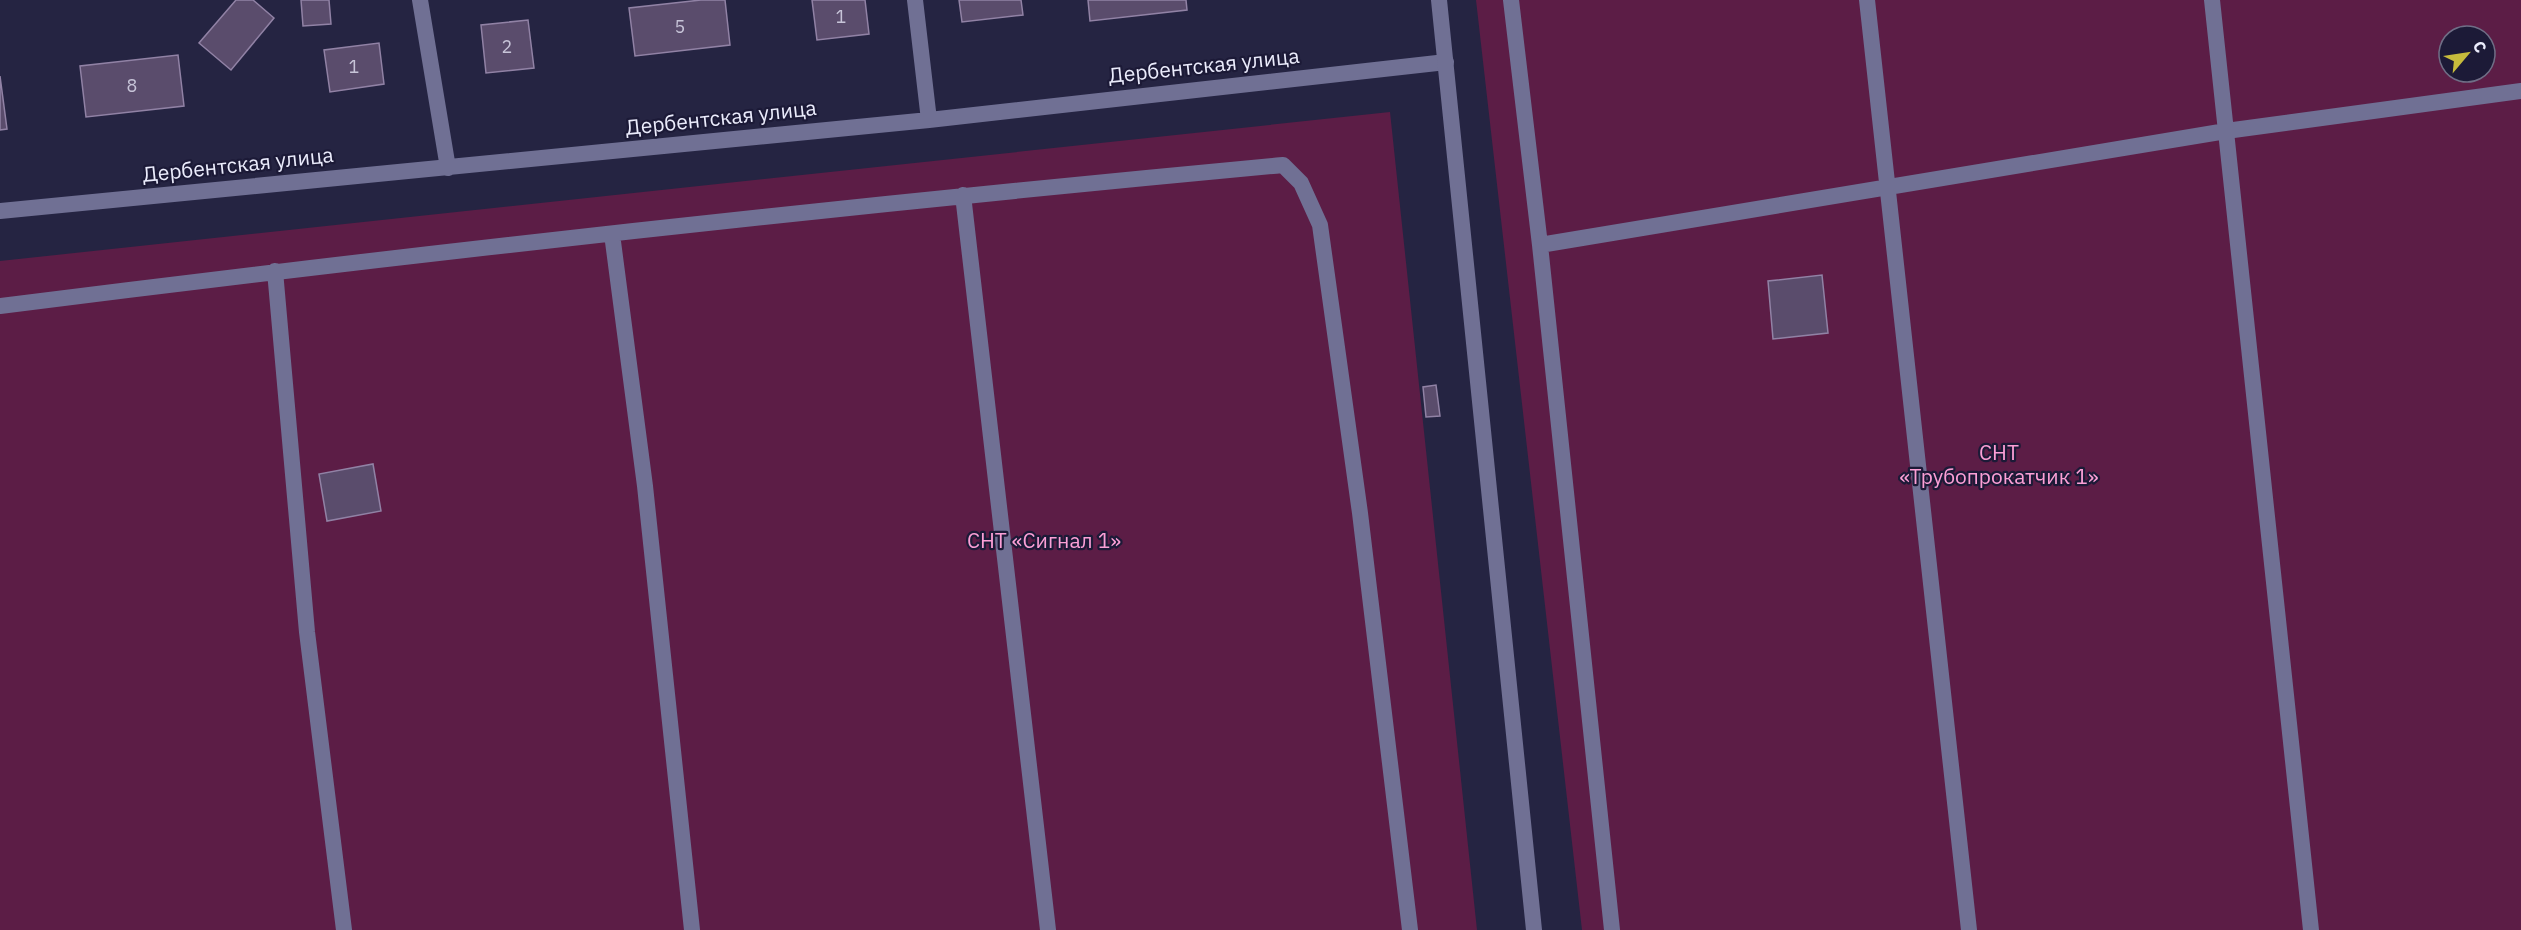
<svg xmlns="http://www.w3.org/2000/svg" width="2521" height="930" font-family="'IBM Plex Sans',sans-serif">
<style>
.green{fill:#5c1d46;fill-rule:evenodd}
.building{fill:#5a4c6c;stroke:#9182a5;stroke-width:1.5}
.lines{fill:none;stroke-linecap:round;stroke-linejoin:round}
.service{stroke:#707094;stroke-width:16}
.minor{stroke:#707094;stroke-width:16}
.tertiary{stroke:#707094;stroke-width:16}
.labels{text-anchor:middle;stroke-width:4.5;stroke-linejoin:round;paint-order:stroke}
.number-label{font-size:18px;fill:#c7c4d8}
.street-label{font-size:21px;fill:#ebecfc;stroke:#1c1a37}
.park-label{font-size:21px;fill:#fc9fd6;stroke:#1c1a37}
</style>
<rect width="100%" height="100%" fill="#252442"/>
<path class="green" d="M1476,0H2521V930H1582ZM2449,36H2485V72H2449Z
M1390,112L1477,930H0V261Z"/>
<path class="building" d="M236,0H253L274,18L231,70L199,43Z
M301,0H329L331,24L303,26Z
M701,0H725L730,45L635,56L629,8Z
M812,0H865L869,34L817,40Z
M959,0H1021L1023,15L962,22Z
M1088,0H1186L1187,10L1090,21Z
M528,20L534,68L486,73L481,25Z
M379,43L384,84L330,92L324,50Z
M178,55L184,106L86,117L80,66Z
M0,76L7,129L0,130Z
M1822,275L1828,333L1773,339L1768,281Z
M1436,385L1440,416L1426,417L1423,387Z
M373,464L381,511L327,521L319,474Z"/>
<g class="lines">
<path class="service" d="M1511,0L1540,245L1612,930
M1867,0L1969,930
M2212,0L2311,930
M963,195L1048,930
M612,234L645,486L692,930
M1540,245L2226,131L2521,91
M275,271L307,632L344,930
M0,306C427,252 854,205 1283,165L1301,183L1320,225L1360,513L1410,930"/>
<path class="minor" d="M420,0L448,168
M915,0L929,120
M0,211L929,120L1446,62"/>
<path class="tertiary" d="M1439,0L1534,930"/>
</g>
<g class="labels">
<g class="number-label">
<text x="841" y="23">1</text>
<text x="680" y="33">5</text>
<text x="507" y="53">2</text>
<text x="354" y="73">1</text>
<text x="132" y="92">8</text>
</g>
<g class="street-label">
<text transform="translate(1204 66) rotate(-6)" y="7">Дербентская улица</text>
<text transform="translate(721 118) rotate(-6)" y="7">Дербентская улица</text>
<text transform="translate(238 165) rotate(-6)" y="7">Дербентская улица</text>
</g>
<g class="park-label">
<text x="1999" y="460">СНТ<tspan x="1999" dy="24">«Трубопрокатчик 1»</tspan></text>
<text x="1044" y="548">СНТ «Сигнал 1»</text>
</g>
</g>
<g transform="translate(2467 54) rotate(61)"><circle r="28" fill="#1c1a37" stroke="#6f6e86" stroke-width="1.5"/>
<path d="M0-4.5L10 22L0 15L-10 22Z" fill="#c7bb3c"/>
<text y="-9" font-size="16" font-weight="bold" text-anchor="middle" fill="#ebecfc">С</text>
</g>
</svg>
